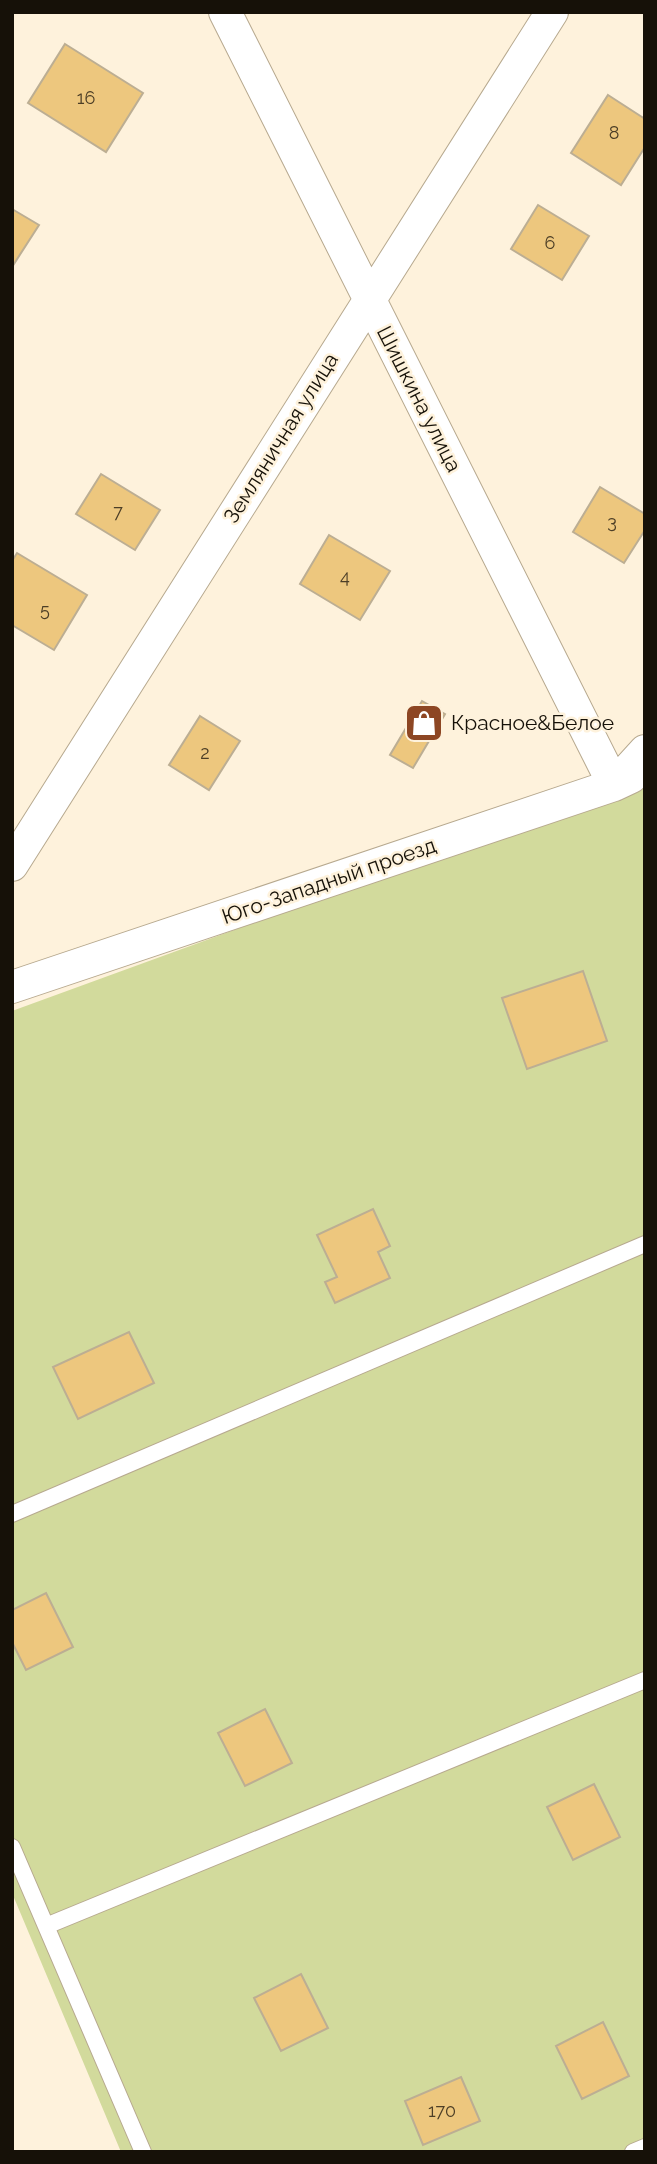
<svg xmlns="http://www.w3.org/2000/svg" width="657" height="2164" font-family="Raleway,sans-serif">
<style>
.green{fill:#d2da9c}
.building{fill:#edc77e;stroke:#bcae93;stroke-width:2}
.lines{fill:none;stroke-linecap:round;stroke-linejoin:round}
.service-casing{stroke:#b7a98f;stroke-width:18}
.minor-casing{stroke:#b7a98f;stroke-width:34}
.service{stroke:#fff;stroke-width:16}
.minor{stroke:#fff;stroke-width:32}
.labels{text-anchor:middle;stroke-width:5;stroke-linejoin:round;paint-order:stroke}
.number-label{font-size:18px;fill:#4c3e26}
.street-label{font-size:21px;fill:#161108;stroke:#fef2dc}
.poi-label{font-size:21px;fill:#161108;stroke:#fef2dc;text-anchor:start}
</style>
<rect width="100%" height="100%" fill="#fef2dc"/>
<path class="green" d="M645,777V2152H121L12,1893V1011L620,789Z"/>
<path class="building" d="M65,44L143,93L106,152L28,103Z
M608,95L645,119V147L621,185L571,153Z
M538,205L589,236L562,280L511,249Z
M12,209L39,225L12,267Z
M101,474L160,510L135,550L76,514Z
M600,487L645,514V530L624,563L573,532Z
M329,535L390,571L360,620L300,584Z
M17,553L87,595L54,650L12,625V561Z
M422,701L445,714L413,768L390,755Z
M200,716L240,741L209,790L169,765Z
M583,971L607,1041L527,1069L502,998Z
M373,1209L390,1246L378,1252L390,1278L335,1303L325,1282L337,1277L317,1235Z
M129,1332L154,1383L78,1419L53,1367Z
M46,1593L73,1647L26,1670L12,1642V1610Z
M265,1709L292,1763L245,1786L218,1733Z
M594,1784L620,1837L573,1860L547,1807Z
M301,1974L328,2028L281,2051L254,1998Z
M603,2022L629,2076L582,2099L556,2046Z
M461,2077L480,2121L423,2145L405,2101Z"/>
<g class="lines">
<defs>
<path id="service" d="M12,1514L645,1244
M12,1847L143,2152
M46,1926L645,1680
M633,2152L645,2147"/>
<path id="minor" d="M225,12L614,785L645,751
M12,865L552,12
M12,987L614,785L631,777"/>
</defs>
<use href="#service" class="service-casing"/>
<use href="#minor" class="minor-casing"/>
<use href="#service" class="service"/>
<use href="#minor" class="minor"/>
</g>
<defs>
<symbol id="shop-square" viewBox="-11 -11 22 22"><rect x="-9" y="-9" width="18" height="18" rx="4" fill="#8d4623" stroke="#fef2dc"/><path d="M-5-2.5h2.3a2.7 3.5 0 0 1 5.4 0H5L5.5 6h-11ZM-1.5-2.5h3a1.5 2.3 0 0 0-3 0Z" fill="#fff"/></symbol>
</defs>
<g fill-rule="evenodd">
<use href="#shop-square" x="402" y="701" width="44" height="44"/>
</g>
<g class="labels">
<g class="number-label">
<text x="86" y="104">16</text>
<text x="614" y="139">8</text>
<text x="550" y="249">6</text>
<text x="118" y="518">7</text>
<text x="612" y="528">3</text>
<text x="345" y="583">4</text>
<text x="45" y="616">5</text>
<text x="205" y="759">2</text>
<text x="442" y="2117">170</text>
</g>
<g class="street-label">
<text transform="translate(419 399) rotate(63)" y="7">Шишкина улица</text>
<text transform="translate(281 438) rotate(-58)" y="7">Земляничная улица</text>
<text transform="translate(329 881) rotate(-19)" y="7">Юго-Западный проезд</text>
</g>
<g class="poi-label">
<text x="451" y="730">Красное&amp;Белое</text>
</g>
</g>
<rect width="657" height="2164" fill="none" stroke="#161108" stroke-width="28"/>
</svg>
